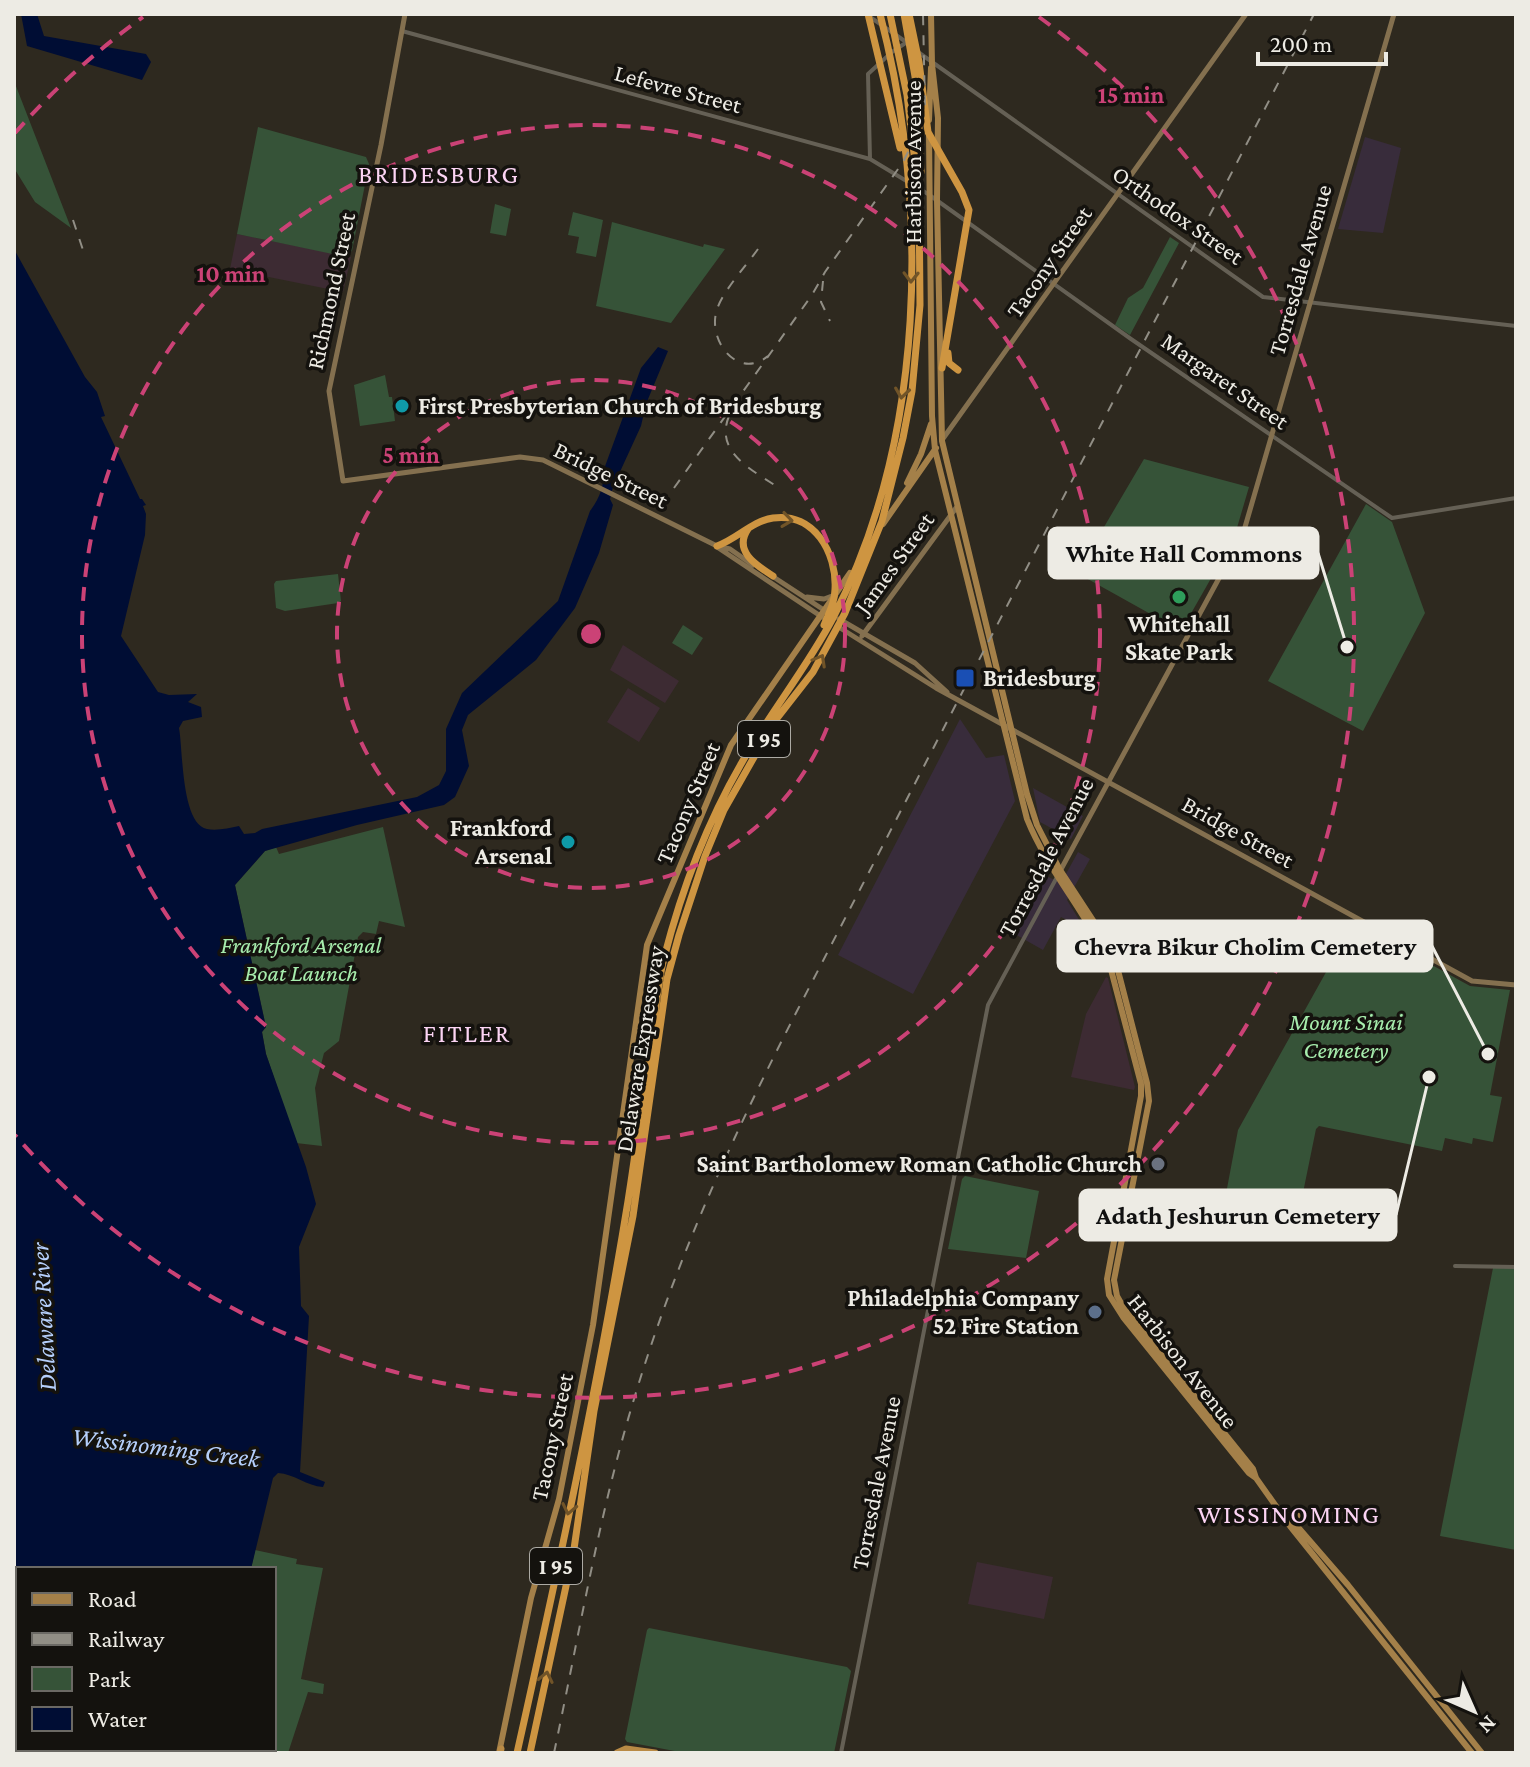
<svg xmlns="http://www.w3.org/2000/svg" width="1530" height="1767" font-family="'Crimson Pro',serif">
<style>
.commercial{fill:#382c3b}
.education{fill:#3d2b33}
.green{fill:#365338}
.water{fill:#000d34}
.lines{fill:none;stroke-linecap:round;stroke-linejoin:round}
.tertiary{stroke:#656055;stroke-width:4}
.secondary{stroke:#84704f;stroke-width:5}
.primary{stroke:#a48049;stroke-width:6}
.trunk{stroke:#b98a45;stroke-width:7}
.motorway{stroke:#ce9541;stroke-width:7}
.rail{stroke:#918e85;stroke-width:2;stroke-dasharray:10 10;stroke-linecap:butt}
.oneway{stroke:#715428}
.ring{fill:none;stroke:#cb4276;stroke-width:4;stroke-dasharray:14 10}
.culture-dot{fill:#0f9aa8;stroke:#14120e;stroke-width:3}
.leisure-dot{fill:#2e9e5b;stroke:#14120e;stroke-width:3}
.transit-dot{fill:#1a4fb4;stroke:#14120e;stroke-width:3}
.worship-dot{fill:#6b7280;stroke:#14120e;stroke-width:3}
.service-dot{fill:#5c6f8a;stroke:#14120e;stroke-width:3}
.labels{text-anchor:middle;stroke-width:7;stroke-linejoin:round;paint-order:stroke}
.shield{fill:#14120e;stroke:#acaaa4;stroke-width:2}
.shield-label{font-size:22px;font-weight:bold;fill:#edebe4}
.street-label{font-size:24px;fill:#edebe4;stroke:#14120e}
.poi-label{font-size:24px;font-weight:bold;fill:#edebe4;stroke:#14120e;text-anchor:end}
.park-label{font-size:24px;font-style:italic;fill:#a7edad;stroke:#14120e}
.neighbourhood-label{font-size:26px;letter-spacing:2px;fill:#fcd4f4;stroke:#14120e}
.water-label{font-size:26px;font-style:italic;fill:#b5cffb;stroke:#14120e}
.centre{fill:#cb4276;stroke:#14120e;stroke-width:4}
.ring-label{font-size:24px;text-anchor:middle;font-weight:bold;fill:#cb4276;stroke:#14120e;stroke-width:7;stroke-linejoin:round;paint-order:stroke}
.leader{fill:none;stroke:#edebe4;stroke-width:3}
.callout-dot{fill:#edebe4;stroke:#14120e;stroke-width:3}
.callout{fill:#edebe4;stroke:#edebe4;stroke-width:3}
.callout-label{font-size:26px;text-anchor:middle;font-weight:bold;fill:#111}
</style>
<rect width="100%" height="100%" fill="#2e291f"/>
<path class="commercial" d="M1365,137L1401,148L1383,233L1338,229Z
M960,719L986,758L1004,755L1015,801L913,994L838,955Z
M1033,788L1083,816L1071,839L1040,822Z
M1078,852L1090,859L1067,900L1081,923L1079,926L1061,917L1043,950L1006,929L1038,872L1061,883Z"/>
<path class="education" d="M237,234L351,257L343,292L230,269Z
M623,645L679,681L665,703L610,670Z
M628,688L660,708L639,742L607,722Z
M1106,977L1108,978L1135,1087L1134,1090L1071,1077L1086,1014Z
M977,1562L1053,1577L1044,1619L968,1604Z"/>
<path class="green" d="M14,81L71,228L35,202L14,168Z
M258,127L366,157L369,164L352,251L342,256L237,234Z
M495,204L511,209L506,236L490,233Z
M573,212L603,220L596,257L576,253L579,237L568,235Z
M612,222L703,247L704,244L725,249L671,323L596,306Z
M1170,237L1179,243L1130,335L1115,325L1128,298L1143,288Z
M385,375L389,397H392L395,421L360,426L354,385Z
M1144,459L1249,487L1234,538L1181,631L1077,573Z
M1366,504L1392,522L1425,613L1363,731L1268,681Z
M338,574L341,601L338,603L285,611L276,608L274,584L276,581Z
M683,625L703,638L692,655L672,643Z
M383,827L405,927L379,921L376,934L363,932L358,937L339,1041L324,1053L315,1088L322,1146L296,1143L266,1054L262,1032L266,1027L235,885L265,851L276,847L279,854Z
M1354,922L1470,986L1510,990L1490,1095L1502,1097L1493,1142L1473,1138L1472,1144L1445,1138L1442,1151L1319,1126L1316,1129L1296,1227L1222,1215L1238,1130Z
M965,1176L1039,1191L1026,1258L948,1249L962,1179Z
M1516,1267V1550L1440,1536L1493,1268Z
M255,1550L297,1559L296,1564L323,1568L301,1679L324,1684L323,1694L308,1692L288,1753H240V1749H274V1569H251Z
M649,1628L847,1667L851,1671L834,1753H685L627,1742L625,1739L647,1630Z"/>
<path class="water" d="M21,14H37L44,36L146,54L151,62L142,80L27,46Z
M14,249L85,377L97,392L105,416L101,417L140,499H142L146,505L143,506L146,514L145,535L121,636L158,692L169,695L197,694L188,702L201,707L202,717L183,721L179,728C183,749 181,824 207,829C217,831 229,828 239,826L244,834L255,833L262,829L417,797L439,785L446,771V729L462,693L558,601L590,511C600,498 604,486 604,469L641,368L658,347L668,351L646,404L641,426L613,487L610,499L613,505L599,553L575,608L536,660L468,715L462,730L469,766L455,797L444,805L357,825L265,851L235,885L266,1027L262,1032L266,1054L306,1167L316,1204L299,1247L301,1306L309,1316L300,1472L325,1482L323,1487C307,1486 294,1474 278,1473L273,1478L251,1569H18V1749H240V1753H14Z"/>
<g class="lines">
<path class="tertiary" d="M870,17L909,44
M402,31L870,159L928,194L1131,339L1392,518L1516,498
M918,52L1263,297L1516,326
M870,159L868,74L892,52L907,42
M1455,1266L1516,1267
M841,1753L988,1005L1057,877"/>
<path class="secondary" d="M405,14L381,145L329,391L343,481L520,457L543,460L717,546L730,549L753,565
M942,440L1246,14
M717,547L822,617
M772,576L827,612
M807,597L824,599L832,596
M839,619L915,663L947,692
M837,626L936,688L1472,981L1516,985
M862,636L956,508
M1059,873L1243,534L1394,14"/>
<path class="primary" d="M931,14L932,64L938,118L937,200L942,441L1027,794L1037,825L1060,870L1113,951L1147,1083L1149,1101L1114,1280L1117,1296L1125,1310L1253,1469L1256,1478L1290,1526L1472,1753
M929,120L931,68
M929,135L932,416L935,450L1027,819C1048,871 1086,912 1109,962L1141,1084V1096L1107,1279L1109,1295L1123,1317L1249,1473L1256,1478
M907,483L921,454L931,424
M883,524L936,448
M1284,1511L1348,1585L1482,1753
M1298,1524L1301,1509
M499,1753L531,1598L559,1499L593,1325L647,945L731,745L850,573"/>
<path class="trunk" d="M500,1753L501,1749
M617,1753L626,1749L655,1753"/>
<path class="motorway" d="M868,14L900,148
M904,14L917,88L921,172
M909,14L919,62L928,132L962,192L969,210L942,368
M948,353L949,363L958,370
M748,529C733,551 756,565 773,576
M717,546C737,539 752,521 773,518C814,512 837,553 835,589C835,602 829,613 824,625
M517,1753C558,1570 598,1386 628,1201C637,1144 644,1087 653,1030C656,1006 658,981 664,958C681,892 707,823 741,764C769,714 806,669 833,618C926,438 930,207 880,14
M530,1753L574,1549L594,1411L633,1216L667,979L679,935L705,856L724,810L774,722L813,672L845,613L882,521L903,438L912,391L920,305L919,195L907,95L890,14"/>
<path class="rail" d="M73,220L85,256
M758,249C746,266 720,294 716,313C709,343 739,380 768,356
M823,281L821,302L830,321
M729,416C714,453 753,470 779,488
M674,488L812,295L825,272L903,162L921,126L925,109L923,14
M554,1753C579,1635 599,1514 634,1399C675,1262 733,1135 798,1009L1314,14"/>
</g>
<defs><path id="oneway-chevron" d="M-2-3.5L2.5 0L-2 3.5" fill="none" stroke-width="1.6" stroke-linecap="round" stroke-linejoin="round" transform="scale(2)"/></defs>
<g class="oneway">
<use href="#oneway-chevron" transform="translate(911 277) rotate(91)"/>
<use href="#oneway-chevron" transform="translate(902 393) rotate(98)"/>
<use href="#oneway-chevron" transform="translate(787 520) rotate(8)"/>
<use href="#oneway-chevron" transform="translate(820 660) rotate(-61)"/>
<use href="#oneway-chevron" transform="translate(569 1509) rotate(102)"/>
<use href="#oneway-chevron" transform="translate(546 1677) rotate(-78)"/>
</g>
<g class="ring">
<circle cx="591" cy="634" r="254"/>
<circle cx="591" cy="634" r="509"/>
<path d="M15 133A763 763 0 0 1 143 17M1039 17A763 763 0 1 1 15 1135"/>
</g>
<g class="culture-dot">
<circle cx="402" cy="406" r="8"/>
<circle cx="568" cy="842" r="8"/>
</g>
<circle class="leisure-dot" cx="1179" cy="597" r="8"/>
<rect class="transit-dot" x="955" y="668" width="20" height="20" rx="4"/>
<circle class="worship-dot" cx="1158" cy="1164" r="8"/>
<circle class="service-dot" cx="1095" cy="1312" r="8"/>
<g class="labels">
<g class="shield">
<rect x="738" y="721" width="52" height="36" rx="6"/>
<rect x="530" y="1548" width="52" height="36" rx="6"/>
</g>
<g class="shield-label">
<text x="764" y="747">I 95</text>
<text x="556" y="1574">I 95</text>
</g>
<g class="street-label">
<text transform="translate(678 89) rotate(15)" y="8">Lefevre Street</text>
<text transform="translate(913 162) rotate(-90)" y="8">Harbison Avenue</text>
<text transform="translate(1178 215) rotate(35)" y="8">Orthodox Street</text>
<text transform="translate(1049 262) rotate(-55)" y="8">Tacony Street</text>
<text transform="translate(1300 270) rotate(-74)" y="8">Torresdale Avenue</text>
<text transform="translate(331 291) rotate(-78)" y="8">Richmond Street</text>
<text transform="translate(1225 381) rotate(35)" y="8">Margaret Street</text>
<text transform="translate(611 475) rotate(26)" y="8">Bridge Street</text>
<text transform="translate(894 563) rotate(-54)" y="8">James Street</text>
<text transform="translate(688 803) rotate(-67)" y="8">Tacony Street</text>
<text transform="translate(1238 832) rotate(29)" y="8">Bridge Street</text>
<text transform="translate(1046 857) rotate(-62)" y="8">Torresdale Avenue</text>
<text transform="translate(640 1049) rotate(-81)" y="8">Delaware Expressway</text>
<text transform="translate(1183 1361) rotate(52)" y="8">Harbison Avenue</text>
<text transform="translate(552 1437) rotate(-78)" y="8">Tacony Street</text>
<text transform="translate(876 1483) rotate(-79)" y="8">Torresdale Avenue</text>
</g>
<g class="poi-label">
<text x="418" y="414" text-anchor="start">First Presbyterian Church of Bridesburg</text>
<text x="1179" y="632" text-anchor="middle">Whitehall<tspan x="1179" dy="28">Skate Park</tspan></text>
<text x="983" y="686" text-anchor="start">Bridesburg</text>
<text x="552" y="836">Frankford<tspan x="552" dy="28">Arsenal</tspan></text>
<text x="1142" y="1172">Saint Bartholomew Roman Catholic Church</text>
<text x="1079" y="1306">Philadelphia Company<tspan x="1079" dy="28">52 Fire Station</tspan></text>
</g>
<g class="park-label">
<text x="301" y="953">Frankford Arsenal<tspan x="301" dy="28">Boat Launch</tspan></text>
<text x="1346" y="1030">Mount Sinai<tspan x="1346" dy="28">Cemetery</tspan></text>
</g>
<g class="neighbourhood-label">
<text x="439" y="183">BRIDESBURG</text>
<text x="467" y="1042">FITLER</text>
<text x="1289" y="1523">WISSINOMING</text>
</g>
<g class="water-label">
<text transform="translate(43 1317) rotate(-93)" y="9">Delaware River</text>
<text transform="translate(166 1447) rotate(7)" y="9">Wissinoming Creek</text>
</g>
</g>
<circle cx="591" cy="634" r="12" class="centre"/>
<g class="ring-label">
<text x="1131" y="103">15 min</text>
<text x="231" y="282">10 min</text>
<text x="411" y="463">5 min</text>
</g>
<path class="leader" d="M1347 647L1318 553M1488 1054L1432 946M1429 1077L1396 1215"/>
<g class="callout-dot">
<circle cx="1347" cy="647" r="8"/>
<circle cx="1488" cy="1054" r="8"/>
<circle cx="1429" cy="1077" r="8"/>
</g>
<g class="callout">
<rect x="1049" y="528" width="269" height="50" rx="8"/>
<rect x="1058" y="921" width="374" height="50" rx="8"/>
<rect x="1080" y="1190" width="316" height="50" rx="8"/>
</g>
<g class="callout-label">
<text x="1184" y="562">White Hall Commons</text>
<text x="1245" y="955">Chevra Bikur Cholim Cemetery</text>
<text x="1238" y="1224">Adath Jeshurun Cemetery</text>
</g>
<rect width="1530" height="1767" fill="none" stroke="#edebe4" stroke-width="32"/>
<rect x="16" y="1567" width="260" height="184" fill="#14120e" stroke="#6b6964" stroke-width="2"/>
<rect x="32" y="1593" width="40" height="12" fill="#a48049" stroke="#6b6964" stroke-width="2"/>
<text x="88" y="1607" font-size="24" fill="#edebe4">Road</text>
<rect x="32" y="1633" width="40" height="12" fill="#918e85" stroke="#6b6964" stroke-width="2"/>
<text x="88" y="1647" font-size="24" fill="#edebe4">Railway</text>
<rect x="32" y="1667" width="40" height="24" fill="#365338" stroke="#6b6964" stroke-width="2"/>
<text x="88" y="1687" font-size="24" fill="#edebe4">Park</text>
<rect x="32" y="1707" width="40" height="24" fill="#000d34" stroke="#6b6964" stroke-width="2"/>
<text x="88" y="1727" font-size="24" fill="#edebe4">Water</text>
<g transform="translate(1474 1711) rotate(135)" stroke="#14120e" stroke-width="6" paint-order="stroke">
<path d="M0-6L14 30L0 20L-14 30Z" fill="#edebe4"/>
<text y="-12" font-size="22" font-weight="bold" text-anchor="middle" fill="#edebe4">N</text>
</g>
<path d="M1258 52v12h128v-12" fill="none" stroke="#edebe4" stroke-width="4"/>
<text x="1270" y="52" font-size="24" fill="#edebe4" stroke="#14120e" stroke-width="6" paint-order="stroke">200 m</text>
</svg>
